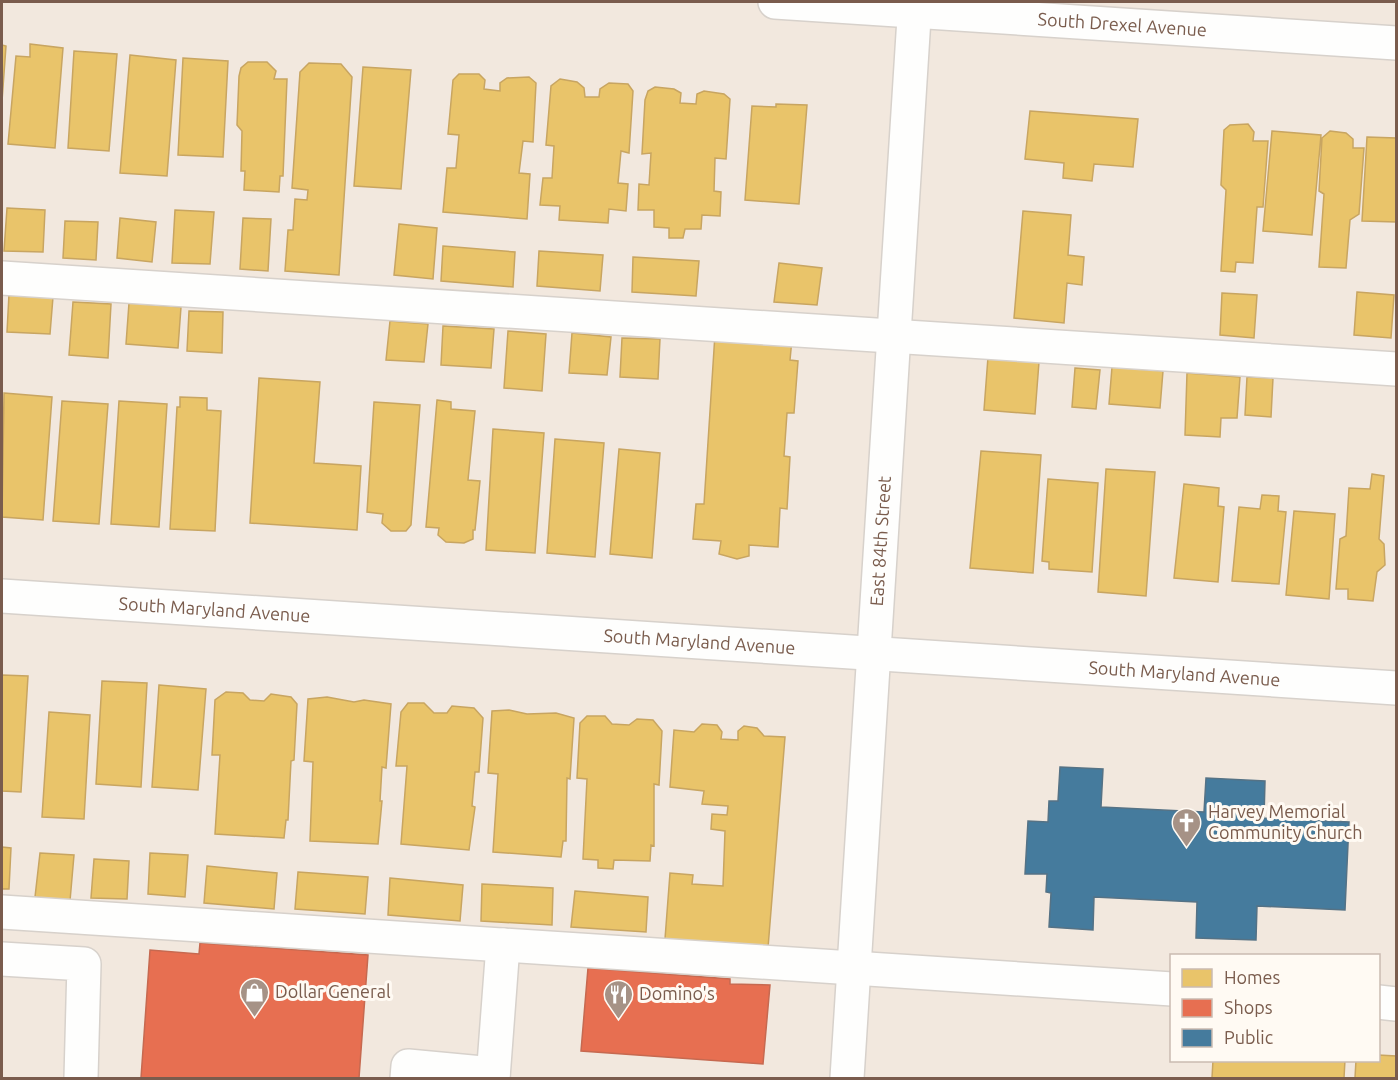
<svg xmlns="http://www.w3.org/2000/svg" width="1398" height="1080" font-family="Ubuntu,sans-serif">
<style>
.residential{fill:#f2e8de;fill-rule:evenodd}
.homes{fill:#e9c46a;stroke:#c8a561;stroke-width:1.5}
.shops{fill:#e76f51;stroke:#c66950;stroke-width:1.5}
.public{fill:#457b9d;stroke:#557285;stroke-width:1.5}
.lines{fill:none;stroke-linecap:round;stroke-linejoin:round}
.minor-casing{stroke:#d7d1cb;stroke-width:36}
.minor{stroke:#fefefd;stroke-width:33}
.labels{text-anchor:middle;stroke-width:6;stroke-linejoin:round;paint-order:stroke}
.street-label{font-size:18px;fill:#7a5c4d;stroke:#fffaf3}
.poi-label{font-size:18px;fill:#7a5c4d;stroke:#fffaf3;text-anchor:start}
</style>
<rect width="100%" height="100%" fill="#f9f5f0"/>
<path class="residential" d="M2,2H1396V1078H2ZM1172,956H1378V1060H1172Z"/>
<path class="homes" d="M30,44L63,48L55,148L8,144L16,56L30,57Z
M2,45L6,46L2,101Z
M74,51L117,54L109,151L68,148Z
M130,55L176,60L167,176L120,173Z
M183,58L228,61L223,157L178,155Z
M248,62H267L276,71L274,79H287L283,176H280L279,192L244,190L245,171H241L242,131L237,125L239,76L241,68Z
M309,63L341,64L352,77L339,275L285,271L288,230H293L295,199L307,200L308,190L292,188L300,72Z
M363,67L411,70L401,189L354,186Z
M459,74H479L485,80L484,89L500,91V83L507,78L529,77L536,83L533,142L523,141L519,173L530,174L527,219L443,212L447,168H456L459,135L448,134L453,80Z
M560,79L577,82L584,88L585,97H599L600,89L609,83L628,84L633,91L629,153L621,151L618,183L628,184L626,211L609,209L608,223L559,220L560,206L540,205L543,178H552L554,146L546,145L551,86Z
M655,87L674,89L681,93L680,103L696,104L697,94L704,91L724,94L730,99L726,159L715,158L714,191L721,192L720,216L702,215L701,229H685L683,238H669V228L654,227V210H638L639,184L649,185L651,153L642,154L645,100L648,91Z
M776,104L807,105L799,204L745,200L752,106L776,107Z
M1030,111L1138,119L1133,167L1094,164L1092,181L1063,178L1064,163L1025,159Z
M1248,124L1254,132L1253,141H1268L1263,207H1257L1253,263L1236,262L1235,272L1221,271L1226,190L1221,185L1224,130L1230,125Z
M1272,131L1321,135L1312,235L1263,231Z
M1330,131L1346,133L1353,139V148H1364L1359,214L1350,220L1346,268L1319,267L1324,194L1319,191L1322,138Z
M1367,137L1396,138V222L1362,221Z
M7,208L45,210L43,252L4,251Z
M175,210L214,212L210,264L172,263Z
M1023,211L1071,215L1068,255L1084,257L1082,285L1067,283L1064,323L1014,318Z
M120,218L156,222L152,262L117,258Z
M243,218L271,219L268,271L240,269Z
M65,221L98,222L96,260L63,258Z
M399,224L437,228L433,279L394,275Z
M443,246L515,252L513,287L441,281Z
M539,251L603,255L600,291L537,286Z
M633,257L699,261L696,296L632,292Z
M779,263L822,268L817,305L774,302Z
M1357,292L1394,295L1391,338L1354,335Z
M1222,293L1257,295L1254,338L1220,335Z
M9,294L53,297L50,334L7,332Z
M73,302L111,304L108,358L69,355Z
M129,303L181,307L178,348L126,344Z
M189,311L223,312L222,353L187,351Z
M390,321L428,324L424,362L386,360Z
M443,326L494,329L491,368L441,365Z
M508,331L546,334L542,391L504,388Z
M572,333L611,337L607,375L569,373Z
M715,334L792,339L790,360L798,361L794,413H787L784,456L790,457L787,509L780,508L778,547L749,545V556L737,559L719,554L721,541L693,539L696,504H704Z
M622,338L660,339L658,379L620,377Z
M988,357L1039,362L1035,414L984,410Z
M1112,367L1163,371L1160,408L1109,404Z
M1075,368L1100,370L1096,409L1072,407Z
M1187,373L1240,377L1237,418H1221L1220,437L1185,435Z
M1247,377L1273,378L1271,417L1245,415Z
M259,378L320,382L314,463L361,466L357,530L250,523Z
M4,393L52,397L43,520L2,517Z
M180,397L207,398V410L221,411L215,531L170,529L177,407H180Z
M437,400L451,402V409L475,411L468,480L480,481L475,530H473V539L464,543L446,542L438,535L439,528L426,527Z
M62,401L108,404L99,524L53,521Z
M119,401L167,404L159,527L111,524Z
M374,402L420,405L411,525L406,531H391L382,523L383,514L367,512Z
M493,429L544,433L535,553L486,550Z
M555,439L604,443L595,557L547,553Z
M619,449L660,453L652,558L610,554Z
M981,451L1041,455L1033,573L970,568Z
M1106,469L1155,472L1146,596L1098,592Z
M1372,474L1384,476L1379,539L1384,544L1385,565L1377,572L1373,601L1348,599V589H1336L1340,539L1346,536L1349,488L1370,489Z
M1048,479L1098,483L1092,572L1049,569V562L1042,561Z
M1184,484L1219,488L1218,506L1224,507L1218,582L1174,578Z
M1262,495L1279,496L1278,511L1286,512L1279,584L1232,581L1239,507L1260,509Z
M1294,511L1335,514L1329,599L1286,595Z
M2,675L28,676L21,792L2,791Z
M102,681L147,683L141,787L96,784Z
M159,685L206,689L198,790L152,787Z
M226,692L243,693L250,700L264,701L271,694L291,697L297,704L294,760L291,761L288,820H286L284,838L215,834L220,755H212L215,700Z
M327,697L354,702L364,700L391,704L386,768L382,767L380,801H382L378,844L310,841L313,762L304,761L308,699Z
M408,703H424L434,713H447L452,706L474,708L483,718L479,772H475L472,806L475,807L469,850L401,844L407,766H396L401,712Z
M509,710L527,714L556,713L574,718L570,779L567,778L566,841H563L561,857L493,852L498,774L488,773L492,711Z
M49,712L90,715L84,819L42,817Z
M587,716H605L612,724L629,725L637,719L653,720L662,731L659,785L654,784V846L651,845L650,861L614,860L613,869L598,868V860L583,859L587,779L577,778L580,723Z
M702,724L717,725L722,732L721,739L738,740V731L744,726L757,728L764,736L785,737L768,948L665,939L670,873L693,875L692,884L723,886L725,831L711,829L712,814L727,815L728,806L702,804L704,791L670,787L674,730L694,732Z
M2,847L11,848L9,889H2Z
M40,853L74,855L70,901L35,897Z
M150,853L188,855L185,897L148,894Z
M94,859L129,861L127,899L91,898Z
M207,866L277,873L274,909L204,903Z
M298,872L368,877L365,914L295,909Z
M390,878L463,885L460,921L388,915Z
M482,884L553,888L552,925L481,921Z
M575,891L648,897L646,932L571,927Z
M1378,1055L1396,1056V1078H1355L1356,1060H1378Z
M1213,1060H1345L1344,1078H1212Z"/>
<path class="shops" d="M200,943L368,955L359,1078H141L150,950L199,954Z
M588,968L730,979V984L770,985L763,1064L581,1051Z"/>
<path class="public" d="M1060,767L1103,769L1101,807L1204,812L1206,778L1265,781L1264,818L1349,822L1345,910L1257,906L1256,940L1196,938L1197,902L1094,897L1093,930L1049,927L1051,893L1046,892L1047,874H1025L1028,821L1048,822L1049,801H1058Z"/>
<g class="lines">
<defs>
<g id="minor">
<path id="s1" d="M775,2L1396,43"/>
<path d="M2,278L1396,369"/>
<path id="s2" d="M2,596L1396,688"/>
<path d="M2,912L1172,989"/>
<path d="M2,959L84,964L81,1078"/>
<path d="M1378,1002L1396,1004"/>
<path d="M407,1078L408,1066L493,1074"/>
<path d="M493,1078L503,945"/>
<path id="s3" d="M847,1078L915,2"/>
</g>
</defs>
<use href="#minor" class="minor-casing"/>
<use href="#minor" class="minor"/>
</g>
<defs>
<symbol id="church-pin" viewBox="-11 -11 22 30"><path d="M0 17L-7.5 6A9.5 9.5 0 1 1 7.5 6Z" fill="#a69286" stroke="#fffaf3"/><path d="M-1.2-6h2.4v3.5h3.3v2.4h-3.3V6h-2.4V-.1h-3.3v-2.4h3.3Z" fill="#fff"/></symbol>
<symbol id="shop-pin" viewBox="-11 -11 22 30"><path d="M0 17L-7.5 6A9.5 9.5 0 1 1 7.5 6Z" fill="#a69286" stroke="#fffaf3"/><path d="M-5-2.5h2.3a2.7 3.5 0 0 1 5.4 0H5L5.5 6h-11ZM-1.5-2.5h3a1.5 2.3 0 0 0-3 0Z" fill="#fff"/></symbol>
<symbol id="restaurant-pin" viewBox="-11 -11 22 30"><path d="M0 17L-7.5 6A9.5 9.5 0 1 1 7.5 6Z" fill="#a69286" stroke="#fffaf3"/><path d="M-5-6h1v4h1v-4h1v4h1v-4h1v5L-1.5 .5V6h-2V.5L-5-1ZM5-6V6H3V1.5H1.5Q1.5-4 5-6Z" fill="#fff"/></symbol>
</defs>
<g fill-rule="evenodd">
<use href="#church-pin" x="1170" y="806" width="33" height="45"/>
<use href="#shop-pin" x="238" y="976" width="33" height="45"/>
<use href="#restaurant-pin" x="602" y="978" width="33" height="45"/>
</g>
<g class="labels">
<g class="street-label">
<text dy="6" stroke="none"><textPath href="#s1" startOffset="348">South Drexel Avenue</textPath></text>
<text dy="6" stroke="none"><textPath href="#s3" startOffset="538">East 84th Street</textPath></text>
<text dy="6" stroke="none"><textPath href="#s2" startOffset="213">South Maryland Avenue</textPath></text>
<text dy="6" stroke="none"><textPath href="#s2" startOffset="699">South Maryland Avenue</textPath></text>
<text dy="6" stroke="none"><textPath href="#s2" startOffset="1185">South Maryland Avenue</textPath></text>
</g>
<g class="poi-label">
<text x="1208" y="818">Harvey Memorial<tspan x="1208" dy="21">Community Church</tspan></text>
<text x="275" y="998">Dollar General</text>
<text x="639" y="1000">Domino's</text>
</g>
</g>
<rect width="1398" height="1080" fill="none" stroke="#7a5c4d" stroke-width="6"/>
<rect x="1170" y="954" width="210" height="108" fill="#fffaf3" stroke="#cabbb1" stroke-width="1.5"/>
<rect x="1182" y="969" width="30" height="18" fill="#e9c46a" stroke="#cabbb1" stroke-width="1.5"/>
<text x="1224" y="984" font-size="18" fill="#7a5c4d">Homes</text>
<rect x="1182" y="999" width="30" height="18" fill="#e76f51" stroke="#cabbb1" stroke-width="1.5"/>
<text x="1224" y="1014" font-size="18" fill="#7a5c4d">Shops</text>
<rect x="1182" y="1029" width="30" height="18" fill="#457b9d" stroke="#cabbb1" stroke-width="1.5"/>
<text x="1224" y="1044" font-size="18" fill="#7a5c4d">Public</text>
</svg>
